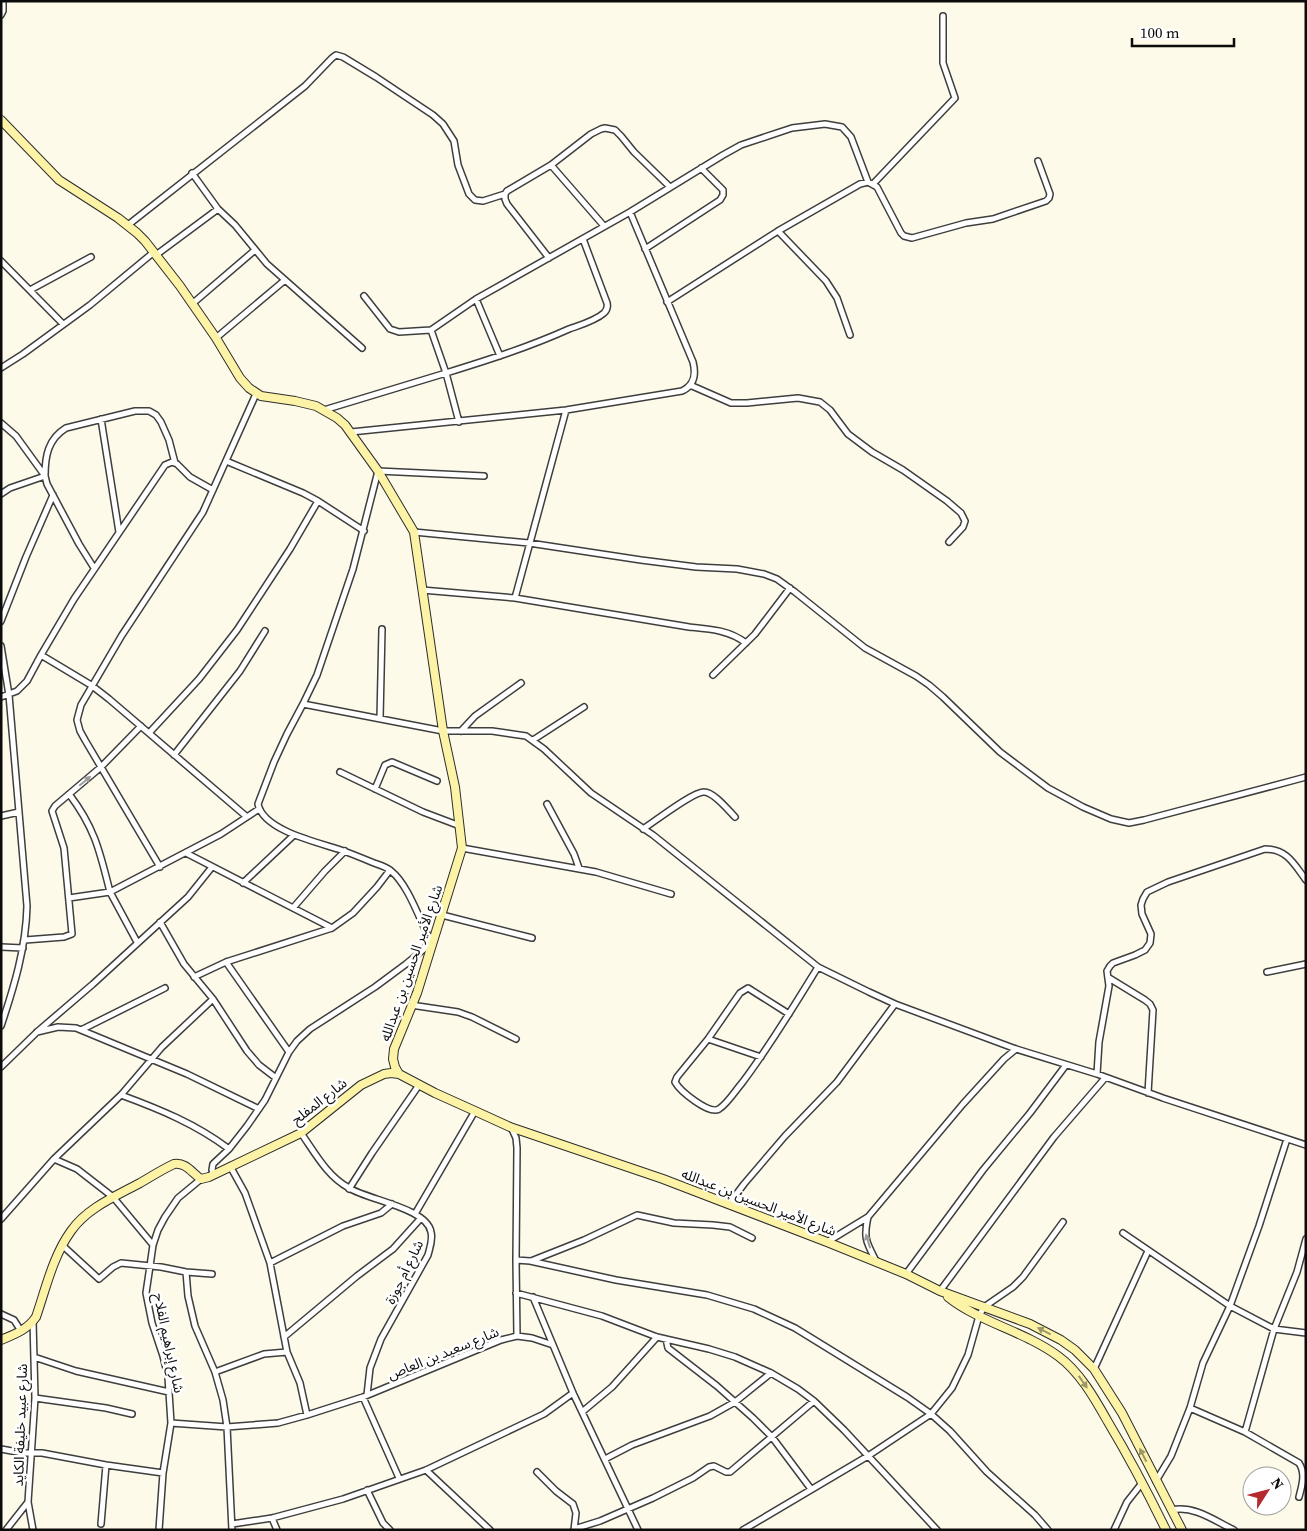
<svg xmlns="http://www.w3.org/2000/svg" width="1307" height="1531" font-family="'Source Serif 4','Noto Sans Arabic',serif">
<style>
.lines{fill:none;stroke-linecap:round;stroke-linejoin:round}
.street-casing{stroke:#3e3e3e;stroke-width:8}
.secondary-casing{stroke:#2d2d2d;stroke-width:10}
.street{stroke:#fff;stroke-width:5}
.secondary{stroke:#fcf3a6;stroke-width:8}
.oneway{fill:#9d9d9d}
.oneway2{fill:#9c9668}
.labels{text-anchor:middle;stroke-width:5;stroke-linejoin:round;paint-order:stroke}
.street-label{font-size:14px;fill:#0b0b0b;stroke:#fff}
</style>
<rect width="100%" height="100%" fill="#fefae9"/>
<g class="lines">
<defs>
<path id="street" d="M1,15L3,11V1
M551,165L604,226
M192,173L218,209L235,225L267,264L362,348
M873,184L955,98L943,63V16
M505,194V199L507,204L549,258
M128,225L305,86L332,58L336,55L343,57L376,77L433,115L443,124L454,141L458,165L469,194L475,200L483,201L505,194L507,191L551,165L591,134L601,129L605,128L615,130L621,136L634,152L670,187
M778,231L826,281L837,298L850,335
M645,249L720,200L723,195V190L701,168
M156,255L218,209
M1,261L63,324
M30,290L91,257
M364,296L390,329L399,332L431,330L476,299L630,212L723,155L741,145L792,128L825,124L842,127L851,137L868,182
M476,299L500,356
M667,302L778,231L860,184L868,182L877,187L901,233L904,236L912,238L966,223L993,219L1046,201L1049,198L1050,194L1038,161
M192,304L255,250
M216,338L285,280
M1,368L23,354L90,305L154,252
M690,385L731,403H747L798,398L820,402L830,410L848,434L872,452L903,470L947,501L961,513L965,521L963,527L949,542
M324,410L446,373L431,330
M101,419L119,532
M459,422L446,373C488,360 529,347 569,329C580,325 595,321 604,313C607,310 608,307 607,303L583,239
M1,423L16,436L45,476L47,484L79,544L94,568
M351,432L566,410L682,391C695,385 696,374 693,362L630,212
M226,461L303,493L318,501L364,531
M1,494L10,488L45,476C45,456 48,439 66,428L135,411H149L156,415L161,422L169,440L175,463
M414,532L529,543L641,560L696,567L737,569L764,574L777,579L795,592L865,648L916,676L929,685L943,697L1000,752L1048,788L1083,807L1111,819L1129,823L1144,820L1306,777
M422,590L515,598L689,627C710,629 729,630 746,643
M515,598L566,410
M1,621L26,557L53,495
M1,646L9,695L27,906C26,948 14,987 1,1026
M41,655L91,685L109,699L247,817
M713,675L755,634L790,588
M1,697L17,691L27,681L41,655L74,599L165,465L172,462L177,464L190,477L213,490
M303,704L443,731H492L526,736L544,749L591,793L653,835L818,967L869,992L895,1004L1016,1049L1097,1074L1163,1098L1306,1145
M380,718L382,629
M461,731L475,716L521,683
M149,733L199,679L237,630L290,549L318,501
M533,740L584,707
M174,755L240,671L265,631
M340,772L423,812L460,826
M375,789L385,765L392,762L437,781
M547,804L574,854L579,868
M1,816L19,812
M643,829C654,822 694,791 704,792C714,792 728,810 735,817
M462,848L596,872L671,894
M186,853L332,928
M160,867L85,740L80,731L77,720L81,705L122,635L203,512L256,394
M243,883L294,835
M69,898L110,892C100,852 95,828 69,794
M293,908L325,871L345,851
M442,915L532,938
M160,922L184,964L213,999L247,1051L259,1065L276,1078
M25,940L64,937L72,934L64,848L52,811L55,806L101,767L141,726
M137,942L110,892L221,834L259,809
M432,944C421,924 409,885 391,871C387,867 380,865 374,863C362,858 350,853 338,849C316,842 263,830 258,804L274,762L287,734L303,704L317,675L353,569L378,471L484,476
M1,947L23,948
M226,962L289,1052
M1267,972L1306,964
M194,977L226,962L332,928L353,913L377,887L390,870
M1109,978L1145,1000L1150,1004L1153,1010L1148,1093
M411,1005L458,1012L472,1017L516,1039
M789,1014L748,988L740,993L708,1039L677,1077L675,1082C680,1091 709,1115 719,1109C728,1103 735,1091 742,1083C770,1046 794,1006 818,967
M81,1030L165,988
M37,1032L58,1027L76,1028L187,1074L259,1109
M708,1039L761,1057
M1,1067L37,1032L93,984L188,897L212,867
M1097,1074L1099,1042L1109,986L1107,971L1110,966L1113,963L1135,955L1145,950L1150,943L1151,934L1142,914L1141,905L1143,899L1147,892L1168,882L1265,849C1287,849 1294,864 1306,880
M121,1095C159,1109 196,1124 229,1149
M301,1133C315,1153 327,1176 349,1188C368,1200 427,1208 431,1232C433,1240 430,1247 428,1255L381,1339L370,1368L367,1395
M54,1159L77,1169L113,1197L153,1245
M230,1166L245,1193L270,1263L287,1352L300,1383L307,1415
M214,1174L212,1170L213,1164L229,1149L247,1126L265,1100L289,1052L297,1041L310,1029L375,987L406,964L424,949L430,941
M349,1189L372,1153L419,1085
M729,1204L744,1184L785,1136L837,1082L895,1004
M415,1214L475,1111
M868,1217C863,1239 867,1243 876,1261
M1,1219L54,1159L121,1095L162,1047L213,999
M1123,1233L1230,1306L1259,1226L1287,1139
M827,1242L868,1217L963,1104L1004,1059L1016,1049
M62,1245L99,1279L113,1267L121,1263L161,1267L186,1272L212,1274
M516,1260L530,1261L616,1280L707,1295L754,1309L795,1328L907,1397L931,1414L950,1431L987,1472L1035,1515L1048,1530
M531,1261L584,1240L637,1215L674,1223L713,1225L730,1227L752,1238
M270,1263L343,1226L381,1213L392,1204
M186,1272L188,1296L195,1326L215,1372L223,1400L227,1427L232,1530
M906,1274L983,1170L1030,1113L1066,1065
M940,1291L1054,1137L1105,1078
M516,1293L602,1316L657,1337L709,1349L735,1357L771,1373L798,1389L814,1401L844,1430L937,1530
M533,1297L573,1393L638,1530
M1,1314L14,1320L21,1331
M517,1336L532,1338L553,1345
M284,1337L357,1276L393,1249L421,1218
M666,1339L668,1348L717,1386L753,1418L772,1437L811,1489
M34,1357L76,1371L169,1392
M1094,1369L1148,1251
M215,1372L264,1354L287,1352
M363,1397L399,1478
M35,1398L106,1408L132,1414
M1190,1408L1245,1432L1299,1463C1306,1474 1302,1485 1299,1497
M582,1412L612,1387L657,1337
M171,1423L227,1427L278,1423L307,1415L363,1397L501,1340L517,1336L516,1260L517,1148L516,1138L511,1127
M1245,1432L1274,1329L1297,1272L1306,1239
M1,1449L23,1453H42L106,1465L163,1473
M605,1459L632,1445L710,1416L735,1402L771,1373
M426,1470L490,1530
M537,1472L556,1491L573,1504L576,1513L574,1530
M1156,1481L1171,1456L1190,1408L1203,1363L1230,1306L1274,1329L1306,1333
M367,1490L383,1523L390,1530
M1172,1510C1194,1505 1215,1521 1234,1530
M272,1518L277,1530
M101,1524L106,1465
M232,1524L272,1518L343,1499L426,1470L544,1414L573,1393
M574,1529L600,1521L653,1498L693,1478L709,1467L714,1466L726,1472H730L814,1401
M6,1530L28,1502
M33,1530L28,1502L35,1398L33,1321
M159,1530L163,1473L171,1423L168,1377L163,1356L152,1323L146,1293L150,1266L153,1245L158,1230L165,1217L178,1198L201,1179
M743,1530L868,1456L931,1414L952,1388L968,1355L979,1316L984,1307L1013,1287L1023,1277L1063,1222
M1114,1530L1127,1502L1142,1483"/>
<path id="secondary" d="M1,120L59,180L118,218L137,233L145,241L180,286L216,338L240,378L249,388L261,396L295,401L316,406L337,418L345,425L378,471L414,532L443,731L455,787L462,848L417,993L394,1049L393,1059L395,1067L399,1074L435,1093L475,1111L510,1127L663,1179L827,1242L906,1274L940,1291L1030,1324L1061,1340L1075,1350L1094,1369L1122,1413L1182,1530
M948,1297C981,1323 1024,1331 1058,1356C1080,1372 1095,1399 1108,1422C1129,1457 1148,1493 1166,1530
M1,1340C15,1334 27,1330 36,1317C46,1288 53,1256 71,1231C87,1208 116,1196 140,1183C152,1176 163,1169 174,1164C186,1162 192,1173 201,1179L209,1177L301,1133L361,1085L384,1074L391,1073L399,1074"/>
</defs>
<use href="#street" class="street-casing"/>
<use href="#secondary" class="secondary-casing"/>
<use href="#street" class="street"/>
<use href="#secondary" class="secondary"/>
</g>
<defs><path id="oneway-solid" d="M-6-.8H1V-3.2L6.5 0L1 3.2V.8H-6Z" transform="scale(1.25)"/></defs>
<g class="oneway">
<use href="#oneway-solid" transform="translate(85 781) rotate(-40)"/>
<use href="#oneway-solid" transform="translate(868 1241) rotate(-107)"/>
</g>
<g class="oneway2">
<use href="#oneway-solid" transform="translate(1044 1331) rotate(-153)"/>
<use href="#oneway-solid" transform="translate(1083 1382) rotate(55)"/>
<use href="#oneway-solid" transform="translate(1143 1455) rotate(-117)"/>
</g>
<g class="labels">
<g class="street-label">
<text transform="translate(411 963) rotate(-71)" y="5">شارع الأمير الحسين بن عبدالله</text>
<text transform="translate(319 1101) rotate(-38)" y="5">شارع المفلح</text>
<text transform="translate(759 1202) rotate(21)" y="5">شارع الأمير الحسين بن عبدالله</text>
<text transform="translate(404 1272) rotate(-64)" y="5">شارع أم جوزة</text>
<text transform="translate(169 1343) rotate(78)" y="5">شارع إبراهيم الفلاح</text>
<text transform="translate(443 1353) rotate(-22)" y="5">شارع سعيد بن العاص</text>
<text transform="translate(20 1425) rotate(-88)" y="5">شارع عبيد خليفة الكايد</text>
</g>
</g>
<rect width="1307" height="1531" fill="none" stroke="#0b0b0b" stroke-width="5"/>
<g transform="translate(1267 1491) rotate(54)"><circle r="24" fill="#ffffff" stroke="#9d9d9d"/>
<path d="M0-4L9 19L0 12L-9 19Z" fill="#b5292f"/>
<text y="-8" font-size="14" font-weight="bold" text-anchor="middle" fill="#0b0b0b">N</text>
</g>
<path d="M1132 38v8h102v-8" fill="none" stroke="#0b0b0b" stroke-width="2.5"/>
<text x="1140" y="38" font-size="15" fill="#0b0b0b" stroke="#ffffff" stroke-width="4" paint-order="stroke">100 m</text>
</svg>
